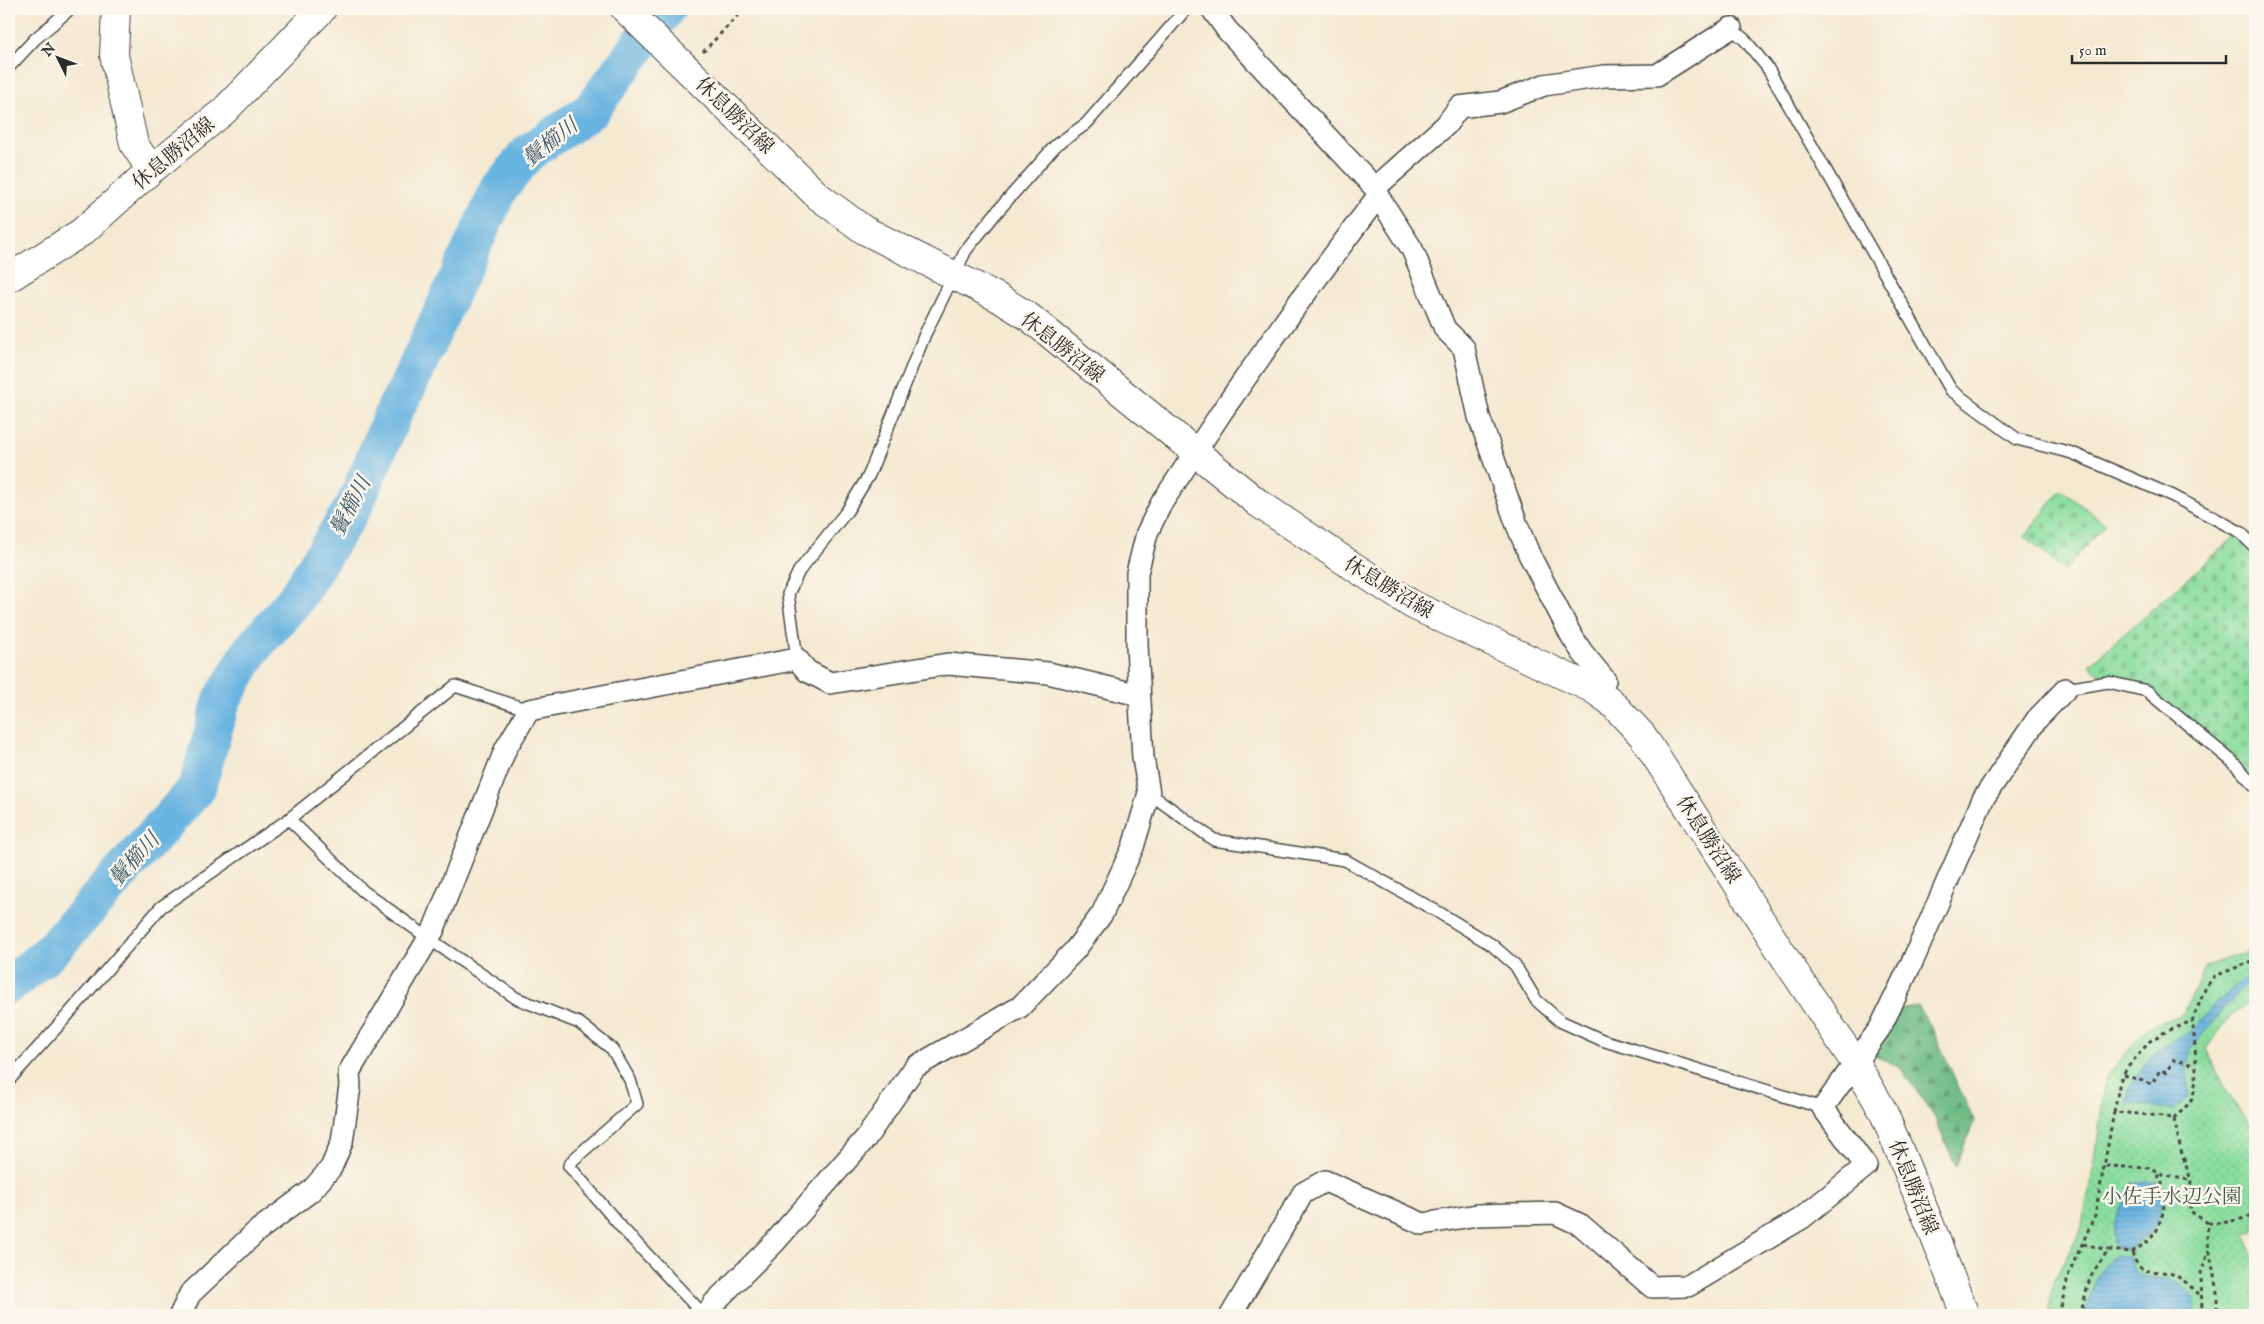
<svg xmlns="http://www.w3.org/2000/svg" width="2264" height="1324" font-family="'IM FELL English','Noto Serif JP',serif">
<style>
.grass{fill:url(#grass-dots);stroke:#5a8465}
.forest{fill:url(#forest-firs);stroke:#4c7458}
.cemetery{fill:url(#cemetery-stones);stroke:#5a8465}
.water{fill:url(#water-rules);stroke:#497086}
.lines{fill:none;stroke-linecap:round;stroke-linejoin:round}
.stream{stroke:#67b4e0;stroke-width:6}
.river{stroke:#67b4e0;stroke-width:38}
.lane-casing{stroke:#494844;stroke-width:14}
.street-casing{stroke:#494844;stroke-width:24}
.secondary-casing{stroke:#494844;stroke-width:30}
.path{stroke:#494844;stroke-width:3;stroke-dasharray:4 4;stroke-linecap:butt}
.lane{stroke:#fff;stroke-width:11}
.street{stroke:#fff;stroke-width:21}
.secondary{stroke:#fff;stroke-width:28}
.labels{text-anchor:middle;stroke-width:5;stroke-linejoin:round;paint-order:stroke}
.street-label{font-size:20px;fill:#2b2b2b;stroke:#fbf7ec}
.park-label{font-size:20px;fill:#425848;stroke:#fbf7ec}
.water-label{font-size:21px;font-style:italic;fill:#405b6a;stroke:#fbf7ec}
</style>
<defs>
<pattern id="grass-dots" width="8" height="8" patternUnits="userSpaceOnUse" patternTransform="scale(1.25)"><rect width="8" height="8" fill="#89dd9f"/><path d="M2 2h.1M6 6h.1" fill="none" stroke="#76be89" stroke-width="1.8" stroke-linecap="round"/></pattern>
<pattern id="forest-firs" width="22" height="20" patternUnits="userSpaceOnUse" patternTransform="scale(1.25)"><rect width="22" height="20" fill="#6ebc86"/><path d="M5 1l3.5 6h-7zM16 11l3.5 6h-7z" fill="#5b996e"/></pattern>
<pattern id="cemetery-stones" width="16" height="16" patternUnits="userSpaceOnUse" patternTransform="scale(1.25)"><rect width="16" height="16" fill="#89dd9f"/><path d="M2 7V4a2 2 0 0 1 4 0v3zM10 15v-3a2 2 0 0 1 4 0v3z" fill="#76be89"/></pattern>
<pattern id="water-rules" width="6" height="5" patternUnits="userSpaceOnUse" patternTransform="scale(1.25)"><rect width="6" height="5" fill="#67b4e0"/><path d="M0 2.5h6" fill="none" stroke="#5593b6"/></pattern>
</defs>
<rect width="100%" height="100%" fill="#fbf7ec"/>
<filter id="ink" filterUnits="userSpaceOnUse"><feTurbulence type="fractalNoise" baseFrequency=".02" numOctaves="2"/><feDisplacementMap in="SourceGraphic" scale="10" xChannelSelector="R" yChannelSelector="G"/><feConvolveMatrix kernelMatrix="1 2 1 2 8 2 1 2 1" color-interpolation-filters="sRGB"/></filter>
<filter id="wash" filterUnits="userSpaceOnUse"><feTurbulence type="fractalNoise" baseFrequency=".0096" numOctaves="4" result="noise"/><feDisplacementMap in="SourceGraphic" scale="20" xChannelSelector="R" yChannelSelector="G"/><feGaussianBlur stdDeviation="1.12" result="paint"/><feColorMatrix in="noise" values="0 0 0 0 0 0 0 0 0 0 0 0 0 0 0 0 0 1.4 0 .05"/><feComposite in="paint" operator="in"/></filter>
<g filter="url(#wash)">
<rect width="100%" height="100%" fill="#f4e9d1"/>
<path class="grass" d="M2255,949V997L2231,1016L2206,1049L2226,1090L2255,1133V1232L2246,1235L2255,1269V1315H2048L2054,1280L2081,1230L2095,1159L2106,1077L2148,1027L2183,1014L2206,966Z"/>
<path class="forest" d="M1917,1006L1931,1026L1974,1121L1956,1167L1935,1118L1899,1066L1872,1055L1897,1009Z"/>
<path class="cemetery" d="M2061,490L2106,524L2064,571L2025,536Z
M2240,532L2255,547V786L2147,691L2108,682L2089,665Z"/>
<path class="water" d="M2238,984L2243,986L2191,1048L2187,1066L2189,1097L2175,1110L2127,1103L2130,1087L2146,1062L2157,1051L2194,1029L2212,1007Z
M2145,1181L2157,1183C2159,1190 2163,1199 2162,1206C2160,1226 2144,1239 2129,1250L2115,1248C2110,1225 2117,1218 2126,1198C2129,1193 2132,1190 2131,1184Z
M2114,1255L2129,1256L2135,1273C2150,1280 2167,1276 2181,1284C2186,1287 2191,1294 2195,1299V1315H2084L2097,1277Z"/>
<g class="lines">
<path class="stream" d="M2241,985L2255,975"/>
<path class="river" d="M9,985L49,953L197,788L222,700L252,649L294,601L355,504L396,407L406,390L499,189L528,153L590,111L666,9"/>
</g>
</g>
<g filter="url(#ink)">
<g class="lines">
<defs>
<path id="lane" d="M1731,28L1745,40L1767,67L1951,390L2017,439L2072,453L2173,496L2240,532L2255,547
M9,67L35,39L70,9
M797,659L788,594L799,571L847,511L869,475L925,334L966,250L996,213L1056,145L1086,124L1186,9
M2066,689L2108,682L2147,691L2233,762L2255,786
M1149,793L1214,840L1345,860L1438,912L1492,945L1515,965L1536,1000L1560,1021L1602,1040L1823,1108
M289,819L363,891L428,938L516,998L579,1023L612,1049L630,1080L637,1104L574,1159L569,1166L622,1228L704,1315
M9,1080L66,1017L161,907L289,819L455,686L529,710"/>
<path id="street" d="M1212,9L1227,30L1375,188
M1600,694L1605,680L1582,652L1571,635L1529,554L1517,525L1479,417L1464,348L1445,329L1412,249L1378,196L1375,188L1446,125L1459,107L1500,102L1544,85L1604,76L1657,75L1731,28
M180,1315L190,1294L257,1231L311,1191L331,1168L342,1142L350,1086L349,1072L433,931L506,748L529,710L797,659L807,671L830,683L948,664L1048,673L1139,695
M707,1315L714,1303L774,1243L866,1138L915,1067L1020,1007L1075,950L1102,914L1133,847L1149,793L1143,758L1137,645V573L1147,533L1161,504L1223,410L1296,306L1378,196
M1231,1315L1303,1193L1325,1181L1423,1224L1477,1215L1555,1213L1581,1225L1652,1287L1688,1286L1802,1218L1866,1166L1823,1108L1880,1028L1914,958L1983,799L2037,719L2066,689"/>
<path id="secondary" d="M116,9L114,55L134,144L151,170
M625,9L818,196L864,230L997,297L1029,317L1258,503L1348,563L1413,605L1593,689L1610,701L1642,735L1785,958L1856,1064L1883,1111L1931,1227L1965,1315
M9,278L82,232L151,170L224,111L322,9"/>
</defs>
<use href="#lane" class="lane-casing"/>
<use href="#street" class="street-casing"/>
<use href="#secondary" class="secondary-casing"/>
<path class="path" d="M703,52L744,9
M2124,1075L2152,1084L2160,1070L2166,1072L2174,1060L2195,1065
M2114,1112L2120,1081L2127,1068L2150,1041L2163,1033L2192,1021L2206,987L2215,976L2255,960
M2174,1119C2179,1113 2188,1106 2192,1098C2199,1081 2195,1039 2192,1021
M2106,1166L2149,1168L2165,1176L2191,1180
M2208,1223H2222L2255,1216
M2083,1244L2108,1250
M2132,1252L2149,1241L2157,1230L2164,1210L2162,1182L2155,1171
M2059,1315L2069,1273L2095,1215L2114,1112L2163,1116L2174,1119L2181,1151L2191,1180L2190,1211L2208,1223L2207,1237L2217,1292V1315
M2080,1315L2090,1278L2108,1250L2132,1252C2139,1277 2150,1269 2169,1273C2181,1276 2192,1288 2201,1296
M2202,1315L2201,1273L2209,1250"/>
<use href="#lane" class="lane"/>
<use href="#street" class="street"/>
<use href="#secondary" class="secondary"/>
</g>
</g>
<g class="labels">
<g class="street-label">
<text transform="translate(735 115) rotate(44)" y="7">休息勝沼線</text>
<text transform="translate(173 153) rotate(-40)" y="7">休息勝沼線</text>
<text transform="translate(1063 347) rotate(38)" y="7">休息勝沼線</text>
<text transform="translate(1389 587) rotate(31)" y="7">休息勝沼線</text>
<text transform="translate(1709 839) rotate(57)" y="7">休息勝沼線</text>
<text transform="translate(1914 1187) rotate(68)" y="7">休息勝沼線</text>
</g>
<g class="park-label">
<text x="2172" y="1203">小佐手水辺公園</text>
</g>
<g class="water-label">
<text transform="translate(550 142) rotate(-38)" y="7">鬢櫛川</text>
<text transform="translate(350 506) rotate(-62)" y="7">鬢櫛川</text>
<text transform="translate(134 859) rotate(-48)" y="7">鬢櫛川</text>
</g>
</g>
<rect width="2264" height="1324" fill="none" stroke="#fbf7ec" stroke-width="30"/>
<g transform="translate(58 58) rotate(312)" stroke="#fbf7ec" stroke-width="4" paint-order="stroke">
<path d="M0-4L9 19L0 12L-9 19Z" fill="#2b2b2b"/>
<text y="-8" font-size="14" font-weight="bold" text-anchor="middle" fill="#2b2b2b">N</text>
</g>
<path d="M2072 55v8h154v-8" fill="none" stroke="#2b2b2b" stroke-width="2.5"/>
<text x="2079" y="55" font-size="15" fill="#2b2b2b" stroke="#fbf7ec" stroke-width="4" paint-order="stroke">50 m</text>
</svg>
